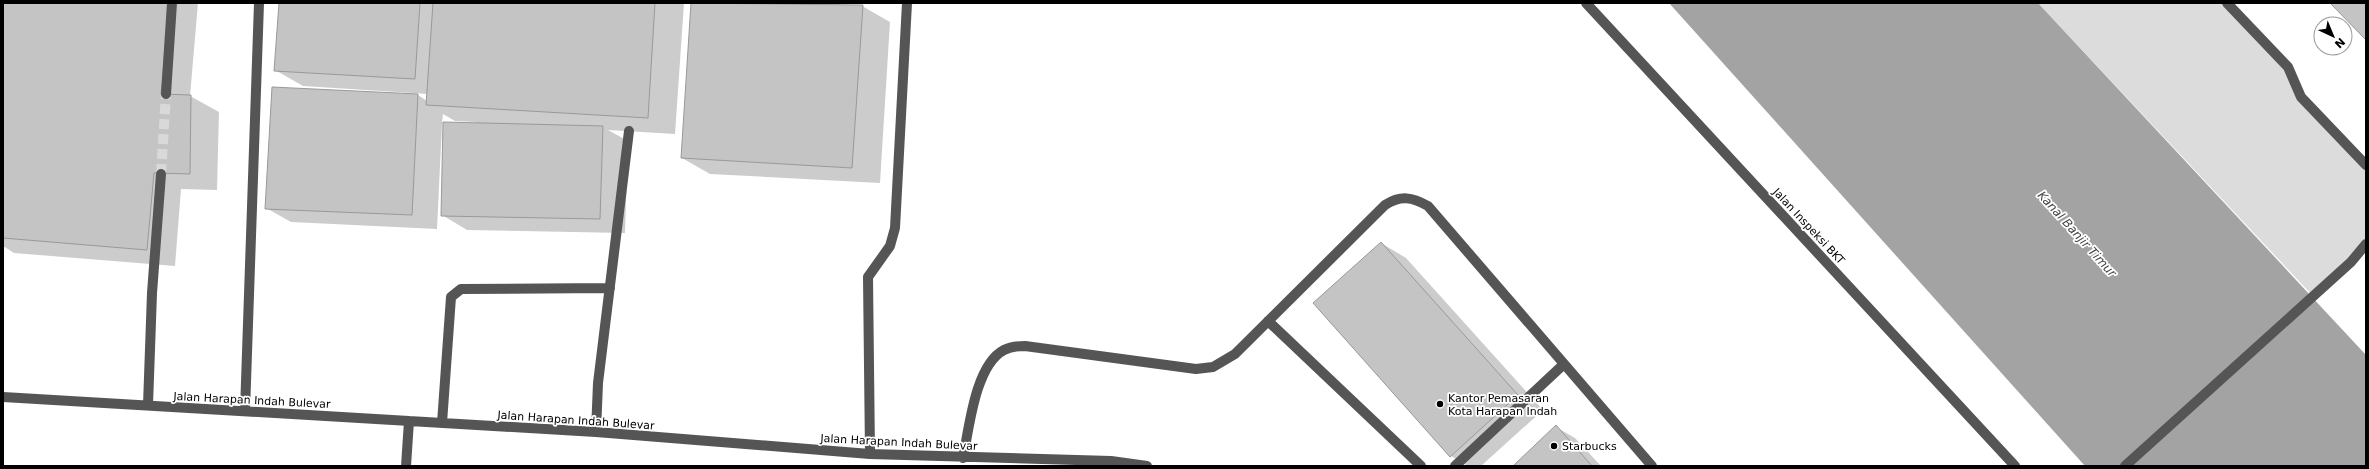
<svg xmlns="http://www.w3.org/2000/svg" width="2369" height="469" font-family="'DejaVu Sans',sans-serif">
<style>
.green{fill:#dcdcdc}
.water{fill:#a3a3a3}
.shadow{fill:#0003;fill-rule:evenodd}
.building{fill:#c4c4c4;stroke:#999}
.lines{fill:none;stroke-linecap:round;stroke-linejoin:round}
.minor-tunnel{stroke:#d9d9d9;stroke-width:10;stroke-dasharray:10 5;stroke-linecap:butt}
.minor{stroke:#555;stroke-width:10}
.poi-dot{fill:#000;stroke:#fff;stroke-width:1.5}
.labels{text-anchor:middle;stroke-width:3.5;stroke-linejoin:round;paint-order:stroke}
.street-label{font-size:11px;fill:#000;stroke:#fff}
.poi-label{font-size:11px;fill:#000;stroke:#fff;text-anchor:start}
.water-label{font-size:12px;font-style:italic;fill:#444;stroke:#fff}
</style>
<rect width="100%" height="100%" fill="#fff"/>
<path class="green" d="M2038,3H2227L2288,67L2301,97L2366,165V244L2313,296Z"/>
<path class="water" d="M1669,3H2038L2366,355V466H2085Z"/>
<path class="shadow" d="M3,3H198L190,96L219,112L217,190L181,189L175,266L14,253L3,246Z
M280,3H684L675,134L608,130L628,141L625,233L467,230L442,215L444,124H442L437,229L291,222L266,208L418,95L427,101L428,94L303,86L275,70ZM443,114L455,121L476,122V124L442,123Z
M692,3H812L862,6L890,22L880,183L710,174L682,158Z
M1381,243L1406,258L1543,410L1481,466H1468L1451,456Z
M1556,427L1575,438L1601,466H1515Z"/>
<path class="building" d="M3,3H169L161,94L191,95L190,174L154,173L147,250L3,238Z
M279,3H420L415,79L274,71Z
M433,3H655L648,118L426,105Z
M691,3L863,5L852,168L681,158Z
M2330,3H2366V40Z
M272,87L418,94L412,215L265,209Z
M443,122L603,126L600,219L441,216Z
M1381,242L1518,395L1450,457L1313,303Z
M1556,425L1592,466H1513Z"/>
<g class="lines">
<path class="minor-tunnel" d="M161,174L166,94"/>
<path class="minor" d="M1586,3L2015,466
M2227,3L2288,67L2301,97L2366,165
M166,94L172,3
M1268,321L1421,466
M3,397L596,432L870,454L1111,461L1147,466
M148,405L152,293L161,174
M245,411L259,3
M442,423L451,297L461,289L610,288
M596,432L598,383L629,131
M870,454L868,277L890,246L895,228L907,3
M963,458C969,429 975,365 1004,350C1010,347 1018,346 1025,346L1196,369L1213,367L1235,354L1385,205C1401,195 1412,197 1428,206L1652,466
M406,466L409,421
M1455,466L1564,364
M2125,466L2351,262L2366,244"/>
</g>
<g class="poi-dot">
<circle cx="1440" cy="404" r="4"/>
<circle cx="1554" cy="446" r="4"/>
</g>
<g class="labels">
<g class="street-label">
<text transform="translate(1809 226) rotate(47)" y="4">Jalan Inspeksi BKT</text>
<text transform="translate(252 400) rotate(3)" y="4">Jalan Harapan Indah Bulevar</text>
<text transform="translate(576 420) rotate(4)" y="4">Jalan Harapan Indah Bulevar</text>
<text transform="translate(899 442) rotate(3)" y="4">Jalan Harapan Indah Bulevar</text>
</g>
<g class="poi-label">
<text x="1448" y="402">Kantor Pemasaran<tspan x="1448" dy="13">Kota Harapan Indah</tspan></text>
<text x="1562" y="450">Starbucks</text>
</g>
<g class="water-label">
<text transform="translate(2077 234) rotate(48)" y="4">Kanal Banjir Timur</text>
</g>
</g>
<rect width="2369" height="469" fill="none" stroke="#000000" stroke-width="8"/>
<g transform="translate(2333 36) rotate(136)"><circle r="19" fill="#ffffff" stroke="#999999"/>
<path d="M0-3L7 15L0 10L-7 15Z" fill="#000000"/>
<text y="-6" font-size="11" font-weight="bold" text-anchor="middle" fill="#000000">N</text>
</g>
</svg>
